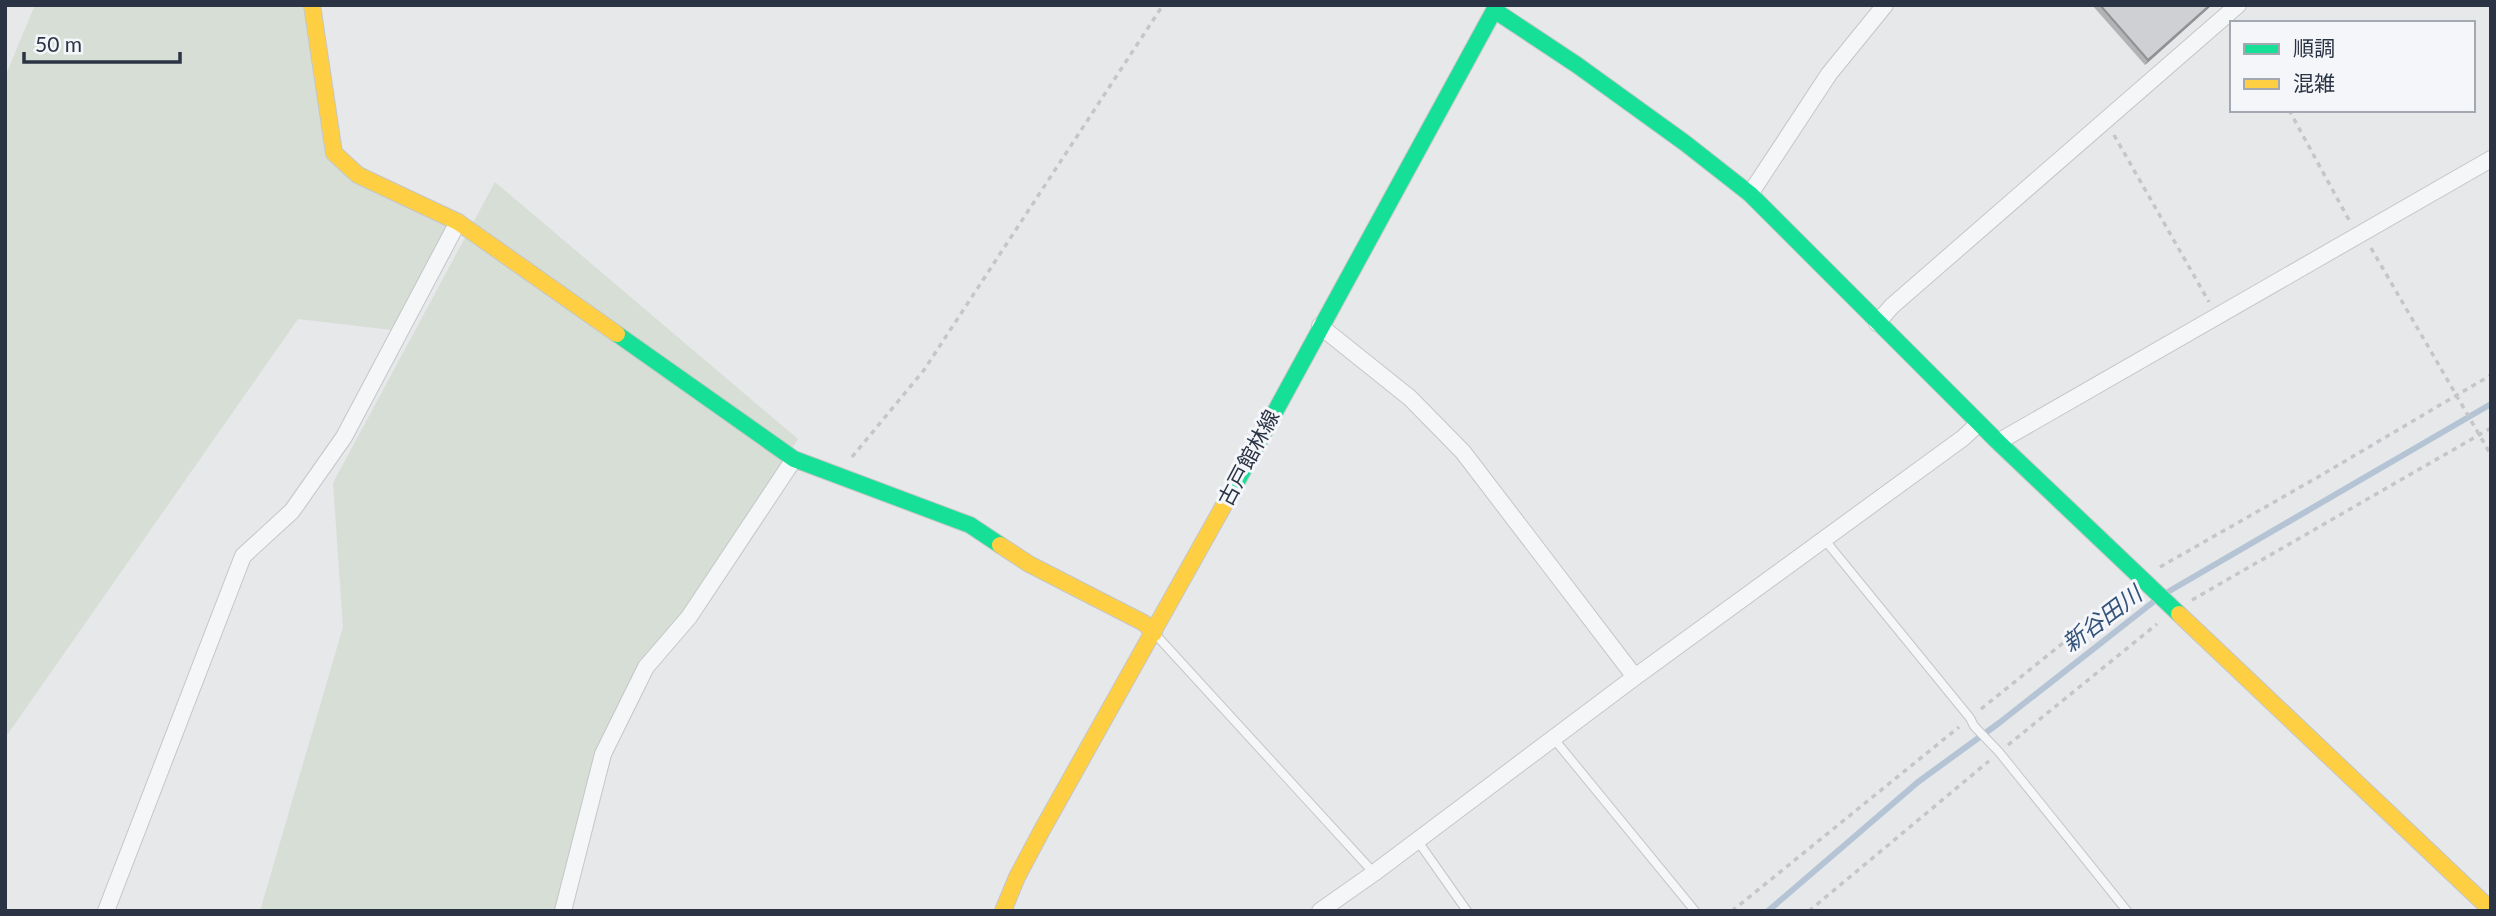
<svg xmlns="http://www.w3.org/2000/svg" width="2496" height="916" font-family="Lato,'Noto Sans JP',sans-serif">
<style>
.green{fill:#d6ded6}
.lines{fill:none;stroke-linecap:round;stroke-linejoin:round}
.stream{stroke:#b4c4d5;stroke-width:6}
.lane-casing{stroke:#c4c6c8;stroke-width:10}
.street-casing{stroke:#c4c6c8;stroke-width:18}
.fast-casing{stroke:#c4c6c8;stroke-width:18}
.slow-casing{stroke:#c4c6c8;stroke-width:18}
.path{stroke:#c5c6ca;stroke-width:3.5;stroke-dasharray:5 5;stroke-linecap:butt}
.lane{stroke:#f5f6f7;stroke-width:8}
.street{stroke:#f5f6f7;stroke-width:16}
.fast{stroke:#16e098;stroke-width:16}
.slow{stroke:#ffcf43;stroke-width:16}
.wall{fill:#b1b3b5}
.shaded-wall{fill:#909294}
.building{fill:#ced0d3;stroke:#909294;stroke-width:2}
.labels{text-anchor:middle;stroke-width:6;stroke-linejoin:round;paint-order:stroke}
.street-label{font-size:21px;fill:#2b3445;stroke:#f4f6f9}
.water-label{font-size:23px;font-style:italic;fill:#34527a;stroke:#f4f6f9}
</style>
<rect width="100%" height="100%" fill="#e6e8ea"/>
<path class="green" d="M35,5H313L334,153L458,222L400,331L298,319L5,738V77Z
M495,182L798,439L660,651L598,774L565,911H260L343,627L333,483Z"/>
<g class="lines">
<path class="stream" d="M2166,593L2491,404
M1768,911L1918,782L1999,723L2157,599"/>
<defs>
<path id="lane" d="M1824,539L1970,718L1974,726L1999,752L2127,911
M1156,635L1374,873
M1554,739L1695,911
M1417,840L1467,911"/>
<path id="street" d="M1750,194L1829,74L1885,5
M1877,323L1892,306L2238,5
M1320,326L1410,398L1463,452L1635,677
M1998,442L2491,159
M106,911L243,556L292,511L344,437L458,222
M563,911L603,754L646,667L689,617L794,459
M1320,911L1374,873L1635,677L1963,438L1979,423"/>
<path id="fast" d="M1494,10L1577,65L1685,143L1750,194L1998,442L2179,614
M617,334L794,459L970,525L1000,545
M1228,498L1497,5"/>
<path id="slow" d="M312,5L334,153L358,175L458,222L617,334
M1000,545L1029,564L1144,623L1154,633
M2179,614L2491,910
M1003,911L1017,877L1042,830L1228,498"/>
</defs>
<use href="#lane" class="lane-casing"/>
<use href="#street" class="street-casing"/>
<use href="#fast" class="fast-casing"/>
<use href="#slow" class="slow-casing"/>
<path class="path" d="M2289,110L2349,220
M2114,135L2209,302
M2371,248L2491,455
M852,457L924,370L1163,5
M2160,567L2318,477L2491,375
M2192,600L2491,428
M1981,709L2125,593
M2008,745L2157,624
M1732,911L1959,727
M1809,911L1989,761"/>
<use href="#lane" class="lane"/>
<use href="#street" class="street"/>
<use href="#fast" class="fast"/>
<use href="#slow" class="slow"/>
</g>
<path class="wall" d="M2092,5H2212L2145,65Z"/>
<path class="shaded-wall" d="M2210,5H2212L2145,65L2148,60Z"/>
<path class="building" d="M2100,5H2210L2148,60Z"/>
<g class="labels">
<g class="street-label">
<text transform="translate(1249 458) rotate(-62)" y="7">古戸館林線</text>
</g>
<g class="water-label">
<text transform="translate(2102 619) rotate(-37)" y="8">新谷田川</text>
</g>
</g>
<rect width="2496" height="916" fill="none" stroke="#2b3445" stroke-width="14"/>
<rect x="2230" y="21" width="245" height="91" fill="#f4f6f9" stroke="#a4a8b1" stroke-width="2"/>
<rect x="2244" y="44" width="35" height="10" fill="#16e098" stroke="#a4a8b1" stroke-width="2"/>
<text x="2293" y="56" font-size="21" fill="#2b3445">順調</text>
<rect x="2244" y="79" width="35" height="10" fill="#ffcf43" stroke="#a4a8b1" stroke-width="2"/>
<text x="2293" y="91" font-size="21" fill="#2b3445">混雑</text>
<path d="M24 52v10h156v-10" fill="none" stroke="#2b3445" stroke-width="3.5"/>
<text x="35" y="52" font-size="21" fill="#2b3445" stroke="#f4f6f9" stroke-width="5" paint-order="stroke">50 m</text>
</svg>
